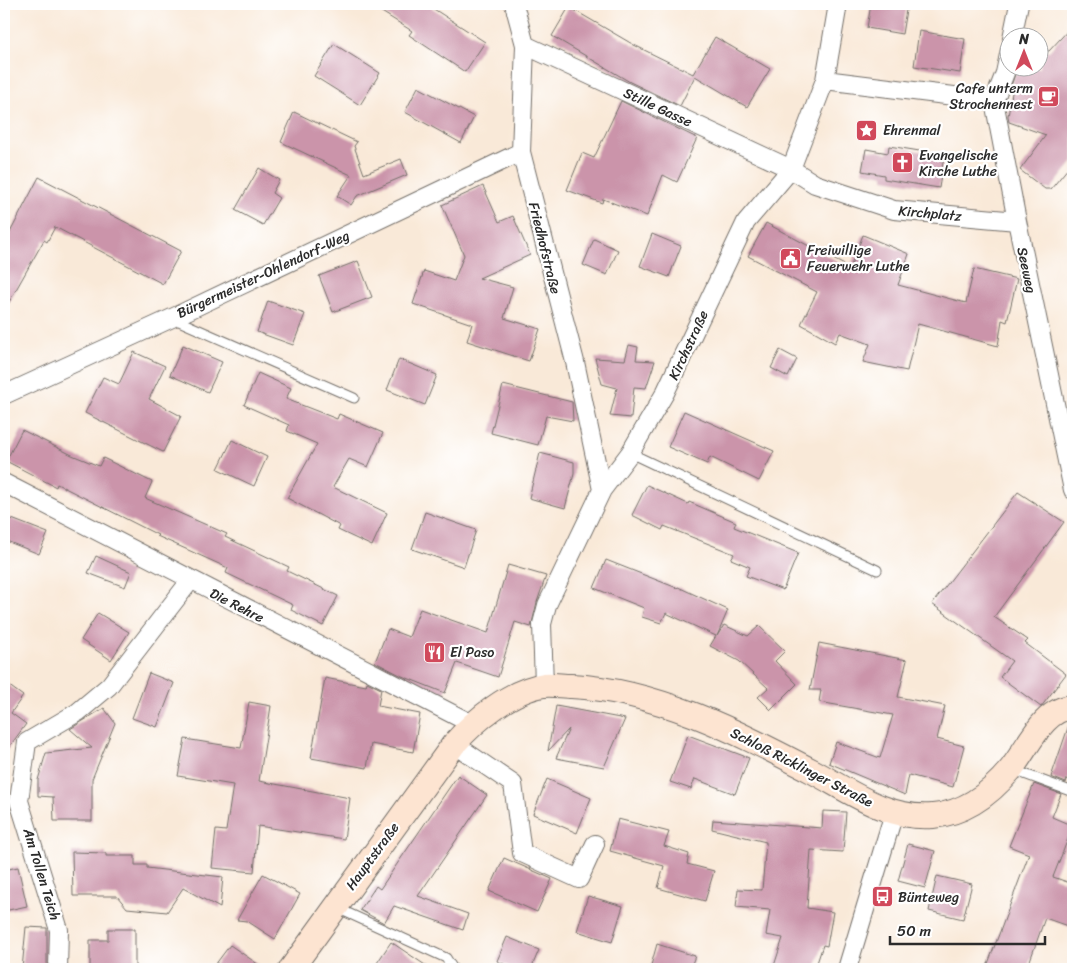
<svg xmlns="http://www.w3.org/2000/svg" width="1077" height="973" font-family="Sriracha,sans-serif">
<style>
.building{fill:#cb94aa}
.lines{fill:none;stroke-linecap:round;stroke-linejoin:round}
.lane-casing{stroke:#736e68;stroke-width:11}
.street-casing{stroke:#736e68;stroke-width:20}
.secondary-casing{stroke:#736e68;stroke-width:26}
.lane{stroke:#fff;stroke-width:9}
.street{stroke:#fff;stroke-width:18}
.secondary{stroke:#fde4d1;stroke-width:24}
.labels{text-anchor:middle;stroke-width:4.5;stroke-linejoin:round;paint-order:stroke}
.poi-label{font-size:14px;fill:#2b2b2b;stroke:#fff;text-anchor:start}
.street-label{font-size:14px;fill:#2b2b2b;stroke:#fff}
</style>
<rect width="100%" height="100%" fill="#fff"/>
<filter id="ink" filterUnits="userSpaceOnUse"><feTurbulence type="fractalNoise" baseFrequency=".02" numOctaves="2"/><feDisplacementMap in="SourceGraphic" scale="10" xChannelSelector="R" yChannelSelector="G"/><feConvolveMatrix kernelMatrix="1 2 1 2 8 2 1 2 1" color-interpolation-filters="sRGB"/></filter>
<filter id="wash" filterUnits="userSpaceOnUse"><feTurbulence type="fractalNoise" baseFrequency=".0096" numOctaves="4" result="noise"/><feDisplacementMap in="SourceGraphic" scale="20" xChannelSelector="R" yChannelSelector="G"/><feGaussianBlur stdDeviation="1.12" result="paint"/><feColorMatrix in="noise" values="0 0 0 0 0 0 0 0 0 0 0 0 0 0 0 0 0 1.4 0 .05"/><feComposite in="paint" operator="in"/></filter>
<g filter="url(#wash)">
<rect width="100%" height="100%" fill="#f9e9d8"/>
<g id="blocks">
<path class="building" d="M369,4H426L485,42L465,72L409,35L412,31Z
M871,4H907L902,34L867,28Z
M569,7L634,45L693,74L715,37L770,69L747,107L695,76L680,106L630,82L552,36Z
M1073,25V162L1051,189H1045L1020,170L1046,135L1009,122L1008,116L1013,87L1011,86L1017,68H1040V50L1049,51Z
M919,31L965,39L960,73L914,66Z
M334,44L380,73L360,105L314,76Z
M418,87L474,117L461,143L405,112Z
M621,101L697,138L677,182L663,175L647,216L603,199L602,203L567,190L582,153L594,158Z
M294,112L357,142L354,146L364,174L401,159L407,175L357,196L351,205L337,196L351,175L281,142Z
M889,146L944,155L939,188L884,179V175L862,171L866,149L888,153Z
M259,168L279,180L272,193L279,198L263,225L235,210Z
M39,177L181,251L163,284L55,227L47,242L44,240L4,311V244Z
M483,186L499,222L513,216L530,255L479,278L513,287L504,318L540,329L529,361L467,341L472,324L413,304L424,271L454,281L464,255L442,205Z
M766,223L850,268L863,235L909,254L898,285L966,303L974,269L1017,279L1007,322L1002,320L998,346L918,324L907,371L863,362L870,344L840,333L835,343L801,324L817,292L748,256Z
M652,234L681,246L669,277L640,266Z
M594,239L618,250L607,275L583,265Z
M358,261L372,297L333,312L319,276Z
M268,301L305,314L293,345L257,332Z
M183,345L222,362L208,392L170,375Z
M629,345L638,347L636,360L655,361L646,388L634,387L631,418L610,416L617,388L602,384L595,358L625,360Z
M780,350L797,359L788,377L771,368Z
M134,352L165,366L149,399L181,416L163,452L85,413L103,377L119,384Z
M399,359L437,375L425,405L387,390Z
M258,373L291,388L286,399L337,419L339,414L383,433L368,467L349,459L333,487L387,513L372,546L338,530L340,526L287,498L317,444L287,431L289,425L244,405Z
M503,385L572,402L573,421L546,416L538,445L491,433Z
M684,411L774,451L759,481L710,457L707,464L668,447Z
M22,430L72,455L99,466L103,458L152,482L145,498L227,534L225,537L289,567L287,571L338,596L323,626L291,610L293,605L226,573L228,568L157,536L158,535L57,484L56,487L6,461Z
M232,440L267,457L254,486L218,469Z
M540,453L574,462V474L565,508L529,498Z
M647,485L688,504L689,502L736,522L734,527L798,553L783,590L746,576L750,567L731,559L734,554L664,526L662,530L632,515Z
M1018,492L1064,522L994,617L1028,640L1025,643L1066,674L1041,707L1000,677L1012,661L932,604Z
M425,512L476,530L464,567L412,549Z
M4,516L48,533L39,554L4,540Z
M96,556L131,572L125,587L88,573Z
M606,560L677,588L678,587L728,610L717,636L724,625L748,636L759,626L785,651L775,661L797,684L771,710L758,697L768,688L739,661L710,646L716,636L666,613L661,623L642,617L644,608L594,588Z
M508,565L546,576L537,602L531,627L515,622L498,677L457,663L445,693L402,676L375,662L388,629L409,637L420,609L488,633Z
M98,613L129,632L111,660L81,640Z
M819,643L907,660L898,697L945,706L937,739L964,746L953,787L909,775L905,795L829,763L836,742L880,758L893,715L819,702L821,690H810Z
M149,673L174,683L157,727L132,718Z
M325,678L366,686L367,682L381,689L378,706L420,714L413,752L371,744L367,768L311,758Z
M4,682L23,696L11,713L26,724L4,754Z
M249,702L271,706L259,781L350,798L344,839L258,826L254,872L212,868L216,830L226,831L233,785L178,776L185,739L241,748Z
M556,706L625,719L604,767L556,758L569,729L548,751Z
M104,708L115,723L92,779V821H54L53,797L38,796V780L46,753L92,748L70,729Z
M1073,721V781L1067,779L1066,783L1051,777L1070,722Z
M688,735L749,758L735,794L695,779L691,789L670,782Z
M458,775L487,795L418,896L468,914L463,930L394,906L384,923L360,910L376,886L380,889Z
M547,779L591,798L577,833L533,814Z
M1034,784L1061,794L1052,817L1073,826L1053,877L1073,884V928L1045,918L1027,969H986L1029,854L1009,846Z
M823,811L846,812L843,852L811,850L807,908L833,912L827,946L823,945L815,969H773L783,938L766,935L770,910L736,907L738,889L762,890L766,842L712,829L713,820L822,828Z
M618,819L669,832L664,846L689,854L687,864L714,871L705,901L658,888L664,866L610,851Z
M908,844L935,851L925,888L898,881Z
M72,852L106,853V856H135V865H147V868L223,877L220,908L183,888L167,912L127,908L117,896H73Z
M504,858L552,879L537,912L489,891Z
M18,867L27,906L4,911V870Z
M263,874L300,894L275,939L247,921L237,920Z
M937,876L972,884L963,919L929,911Z
M588,896L623,906L612,942L577,931Z
M26,927L47,928V969H22Z
M108,929H135V969H90V940H108Z
M507,937L539,950L531,969H515L497,961Z
M391,942L431,969H373Z
M657,944L695,956L690,969H650Z
M230,945L265,969H212Z"/>
</g>
</g>
<g filter="url(#ink)">
<use href="#blocks" fill-opacity="0" stroke="#736e68" stroke-width="1"/>
<g class="lines">
<defs>
<path id="lane" d="M172,318L354,398
M630,453L877,570
M1011,769L1073,792
M337,908L446,958L453,969"/>
<path id="street" d="M514,4L525,45L521,152L575,362L602,490
M1012,38L1019,4
M525,45L791,169L815,184L894,210L1017,221
M1010,50L1005,73L994,101L1017,221L1073,490
M825,80L994,101
M4,395L172,318L521,152
M4,483L472,724
M544,685L542,624L547,605L602,490L630,453L665,393L746,222L791,169L825,80L838,4
M454,744L513,784L522,853L579,879L595,844
M58,969L59,930L19,801L27,742L78,712L109,686L190,581
M847,969L894,813"/>
<path id="secondary" d="M291,969L454,744C475,720 511,690 544,685C553,684 562,686 571,686C657,690 739,733 814,772C851,792 889,820 933,816C965,813 991,793 1011,769C1028,748 1043,708 1073,707"/>
</defs>
<use href="#lane" class="lane-casing"/>
<use href="#street" class="street-casing"/>
<use href="#secondary" class="secondary-casing"/>
<use href="#lane" class="lane"/>
<use href="#street" class="street"/>
<use href="#secondary" class="secondary"/>
</g>
</g>
<defs>
<symbol id="cafe-square" viewBox="-11 -11 22 22"><rect x="-9" y="-9" width="18" height="18" rx="4" fill="#d1495b" stroke="#fff"/><path d="M-5.5-4.5H6V0H3Q3 3.5 0 3.5H-2.5Q-5.5 3.5-5.5 0ZM3-3.2v2h1.7v-2ZM-6 4.5H4V6H-6Z" fill="#fff"/></symbol>
<symbol id="sight-square" viewBox="-11 -11 22 22"><rect x="-9" y="-9" width="18" height="18" rx="4" fill="#d1495b" stroke="#fff"/><path d="M0-6L1.8-2.2L6-1.7L2.9 1.2L3.7 5.4L0 3.3L-3.7 5.4L-2.9 1.2L-6-1.7L-1.8-2.2Z" fill="#fff"/></symbol>
<symbol id="church-square" viewBox="-11 -11 22 22"><rect x="-9" y="-9" width="18" height="18" rx="4" fill="#d1495b" stroke="#fff"/><path d="M-1.2-6h2.4v3.5h3.3v2.4h-3.3V6h-2.4V-.1h-3.3v-2.4h3.3Z" fill="#fff"/></symbol>
<symbol id="civic-square" viewBox="-11 -11 22 22"><rect x="-9" y="-9" width="18" height="18" rx="4" fill="#d1495b" stroke="#fff"/><path d="M-.6-6.5H3V-4.5H.6V-3L4-1V1h2V6H-6V1h2V-1L-.6-3ZM-1.2 2.5V6h2.4V2.5Z" fill="#fff"/></symbol>
<symbol id="restaurant-square" viewBox="-11 -11 22 22"><rect x="-9" y="-9" width="18" height="18" rx="4" fill="#d1495b" stroke="#fff"/><path d="M-5-6h1v4h1v-4h1v4h1v-4h1v5L-1.5 .5V6h-2V.5L-5-1ZM5-6V6H3V1.5H1.5Q1.5-4 5-6Z" fill="#fff"/></symbol>
<symbol id="bus-square" viewBox="-11 -11 22 22"><rect x="-9" y="-9" width="18" height="18" rx="4" fill="#d1495b" stroke="#fff"/><path d="M-5-6H5V4H4V6H2V4H-2V6H-4V4H-5ZM-3.5-4V0h7V-4ZM-3.5 1.2v1.5H-2V1.2ZM2 1.2v1.5H3.5V1.2Z" fill="#fff"/></symbol>
</defs>
<g fill-rule="evenodd">
<use href="#cafe-square" x="1036" y="84" width="25" height="25"/>
<use href="#sight-square" x="854" y="118" width="25" height="25"/>
<use href="#church-square" x="890" y="150" width="25" height="25"/>
<use href="#civic-square" x="778" y="246" width="25" height="25"/>
<use href="#restaurant-square" x="422" y="640" width="25" height="25"/>
<use href="#bus-square" x="870" y="884" width="25" height="25"/>
</g>
<g class="labels">
<g class="poi-label">
<text x="1033" y="93" text-anchor="end">Cafe unterm<tspan x="1033" dy="16">Strochennest</tspan></text>
<text x="883" y="135">Ehrenmal</text>
<text x="919" y="160">Evangelische<tspan x="919" dy="16">Kirche Luthe</tspan></text>
<text x="807" y="255">Freiwillige<tspan x="807" dy="16">Feuerwehr Luthe</tspan></text>
<text x="450" y="657">El Paso</text>
<text x="898" y="902">Bünteweg</text>
</g>
<g class="street-label">
<text transform="translate(658 107) rotate(25)" y="5">Stille Gasse</text>
<text transform="translate(930 213) rotate(5)" y="5">Kirchplatz</text>
<text transform="translate(545 248) rotate(76)" y="5">Friedhofstraße</text>
<text transform="translate(1027 270) rotate(78)" y="5">Seeweg</text>
<text transform="translate(263 274) rotate(-25)" y="5">Bürgermeister-Ohlendorf-Weg</text>
<text transform="translate(688 345) rotate(-65)" y="5">Kirchstraße</text>
<text transform="translate(237 605) rotate(27)" y="5">Die Rehre</text>
<text transform="translate(802 767) rotate(27)" y="5">Schloß Ricklinger Straße</text>
<text transform="translate(372 856) rotate(-54)" y="5">Hauptstraße</text>
<text transform="translate(42 874) rotate(73)" y="5">Am Tollen Teich</text>
</g>
</g>
<rect width="1077" height="973" fill="none" stroke="#fff" stroke-width="20"/>
<g transform="translate(1024 52)"><circle r="24" fill="#ffffff" stroke="#aaaaaa"/>
<path d="M0-4L9 19L0 12L-9 19Z" fill="#d1495b"/>
<text y="-8" font-size="14" font-weight="bold" text-anchor="middle" fill="#2b2b2b">N</text>
</g>
<path d="M890 936v8h155v-8" fill="none" stroke="#2b2b2b" stroke-width="2.5"/>
<text x="897" y="936" font-size="15" fill="#2b2b2b" stroke="#ffffff" stroke-width="4" paint-order="stroke">50 m</text>
</svg>
